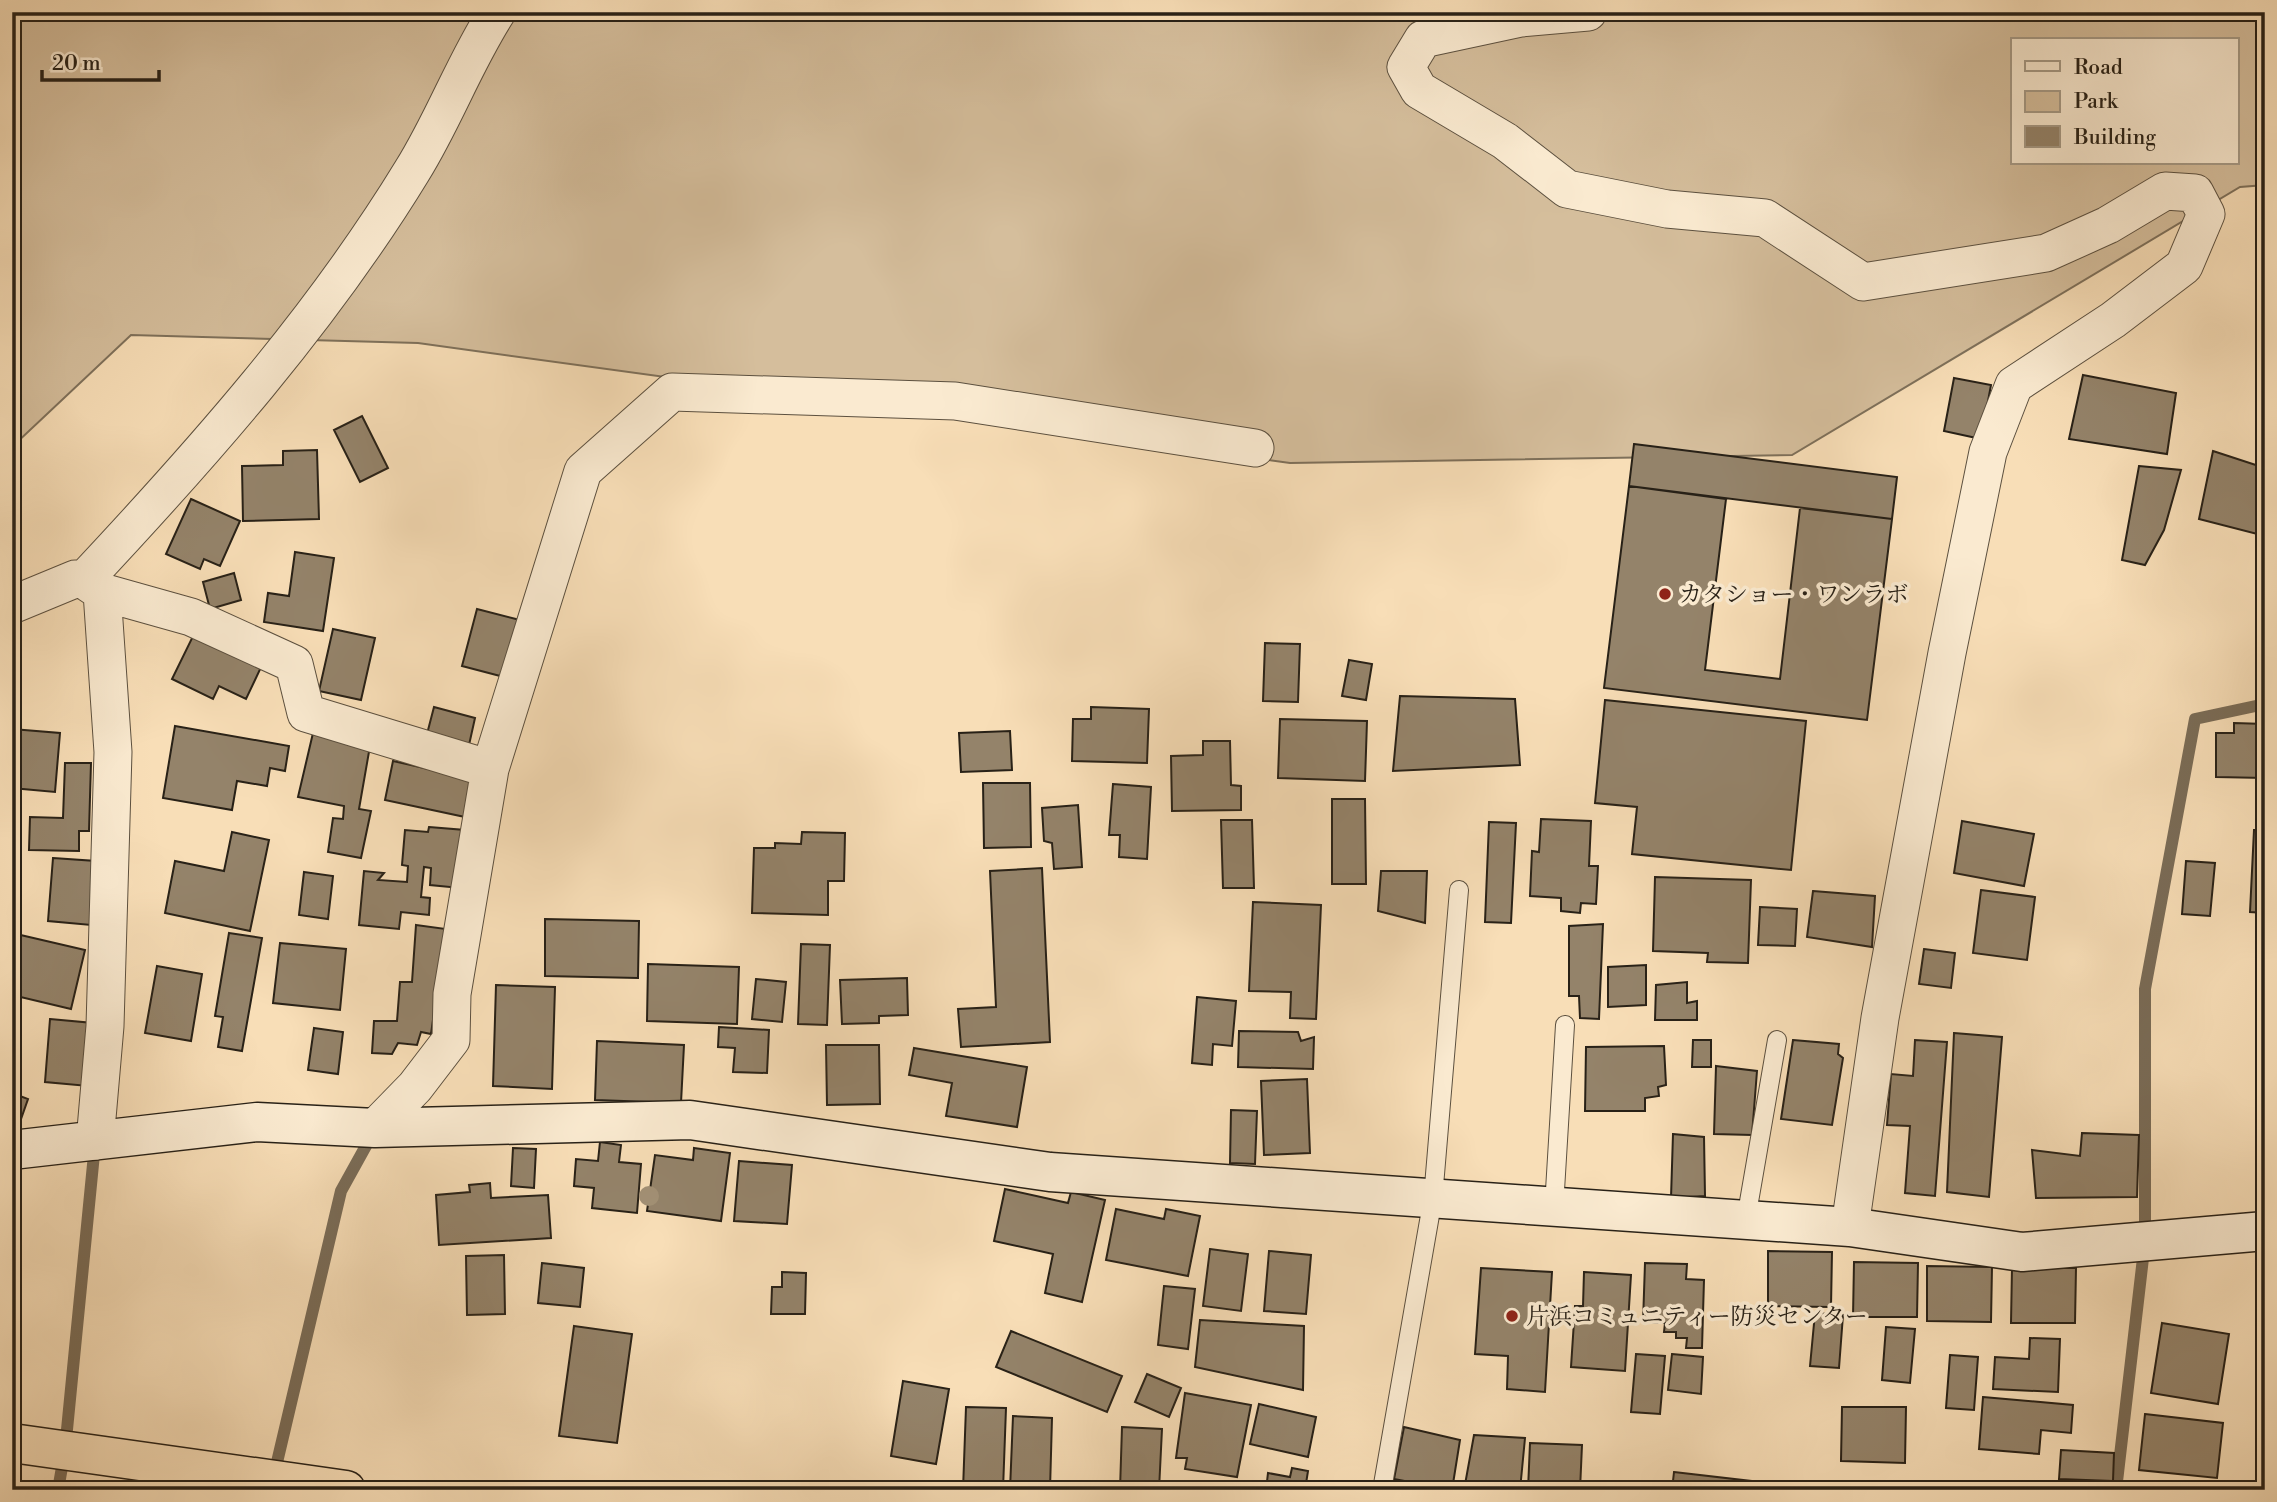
<svg xmlns="http://www.w3.org/2000/svg" width="2277" height="1502" font-family="'Libre Bodoni','Noto Serif JP',serif">
<style>
.green{fill:#d5be9c;stroke:#7e705a;stroke-width:2;fill-rule:evenodd}
.lines{fill:none;stroke-linecap:round;stroke-linejoin:round}
.stream{stroke:#7a6c57;stroke-width:12}
.building{fill:#94836a;stroke:#282117;stroke-width:2}
.lane-casing{stroke:#5c503f;stroke-width:20}
.street-casing{stroke:#5c503f;stroke-width:39}
.secondary-casing{stroke:#282117;stroke-width:41}
.highway-casing{stroke:#282117;stroke-width:41}
.lane{stroke:#faead0;stroke-width:18}
.street{stroke:#faead0;stroke-width:37}
.secondary{stroke:#faead0;stroke-width:38}
.highway{stroke:#f8deb7;stroke-width:38}
.tree{fill:#a29075}
.poi-dot{fill:#8f2418;stroke:#faead0;stroke-width:2.5}
.labels{text-anchor:middle;stroke-width:7;stroke-linejoin:round;paint-order:stroke}
.poi-label{font-size:23px;fill:#282117;stroke:#faead0;text-anchor:start}
</style>
<rect width="100%" height="100%" fill="#f8deb7"/>
<filter id="stains"><feTurbulence type="fractalNoise" baseFrequency=".00286" numOctaves="4"/><feColorMatrix values="0 0 0 0 .2 0 0 0 0 .09 0 0 0 0 .02 0 0 0 .5 -.17"/></filter>
<radialGradient id="worn" r=".72"><stop offset=".6" stop-color="#630" stop-opacity="0"/><stop offset="1" stop-color="#630" stop-opacity=".3"/></radialGradient>
<path class="green" d="M12,12H2265V185L2240,187L1792,455L1290,463L418,343L131,335L12,447ZM2013,40H2237V163H2013Z"/>
<g class="lines">
<path class="stream" d="M274,1475L341,1191L372,1135
M58,1490L65,1450L95,1144
M2116,1490L2145,1241V989L2195,719L2265,704"/>
</g>
<path class="building" d="M2083,375L2176,393L2167,454L2069,439Z
M1954,378L1991,385L1981,439L1944,431Z
M362,416L388,468L360,482L334,430Z
M1634,444L1897,477L1892,519L1629,486Z
M317,450L319,519L243,521L242,466L283,465V451Z
M2213,451L2265,468V536L2199,519Z
M2139,466L2181,470L2164,530L2145,565L2122,560Z
M1629,486L1726,499L1705,670L1780,679L1800,508L1892,519L1867,720L1604,688Z
M191,499L240,521L220,566L204,559L200,569L166,554Z
M295,552L334,558L323,631L264,622L268,593L289,596Z
M234,573L241,600L210,609L203,582Z
M477,609L520,620L504,677L462,666Z
M333,629L375,638L361,700L319,691Z
M196,630L263,663L246,699L219,686L213,699L172,679Z
M1265,643L1300,644L1298,702L1263,701Z
M1349,660L1372,664L1366,700L1342,696Z
M1400,696L1515,699L1520,765L1393,771Z
M1605,700L1806,721L1791,870L1632,854L1637,807L1595,803Z
M434,707L475,718L469,745L427,734Z
M1091,707L1149,709L1147,763L1072,761L1073,719H1091Z
M1280,719L1367,721L1365,781L1278,778Z
M2234,723L2265,724V778L2216,777V733H2234Z
M175,726L289,746L285,771L270,768L267,786L237,781L232,810L163,798Z
M12,729L60,733L55,792L12,788Z
M1010,731L1012,770L961,772L959,733Z
M313,733L370,746L359,809L371,811L361,858L328,852L333,818L343,819L344,806L298,797Z
M1203,741H1230L1231,785L1241,786V810L1172,811L1171,756L1203,755Z
M393,761L473,779L465,817L385,800Z
M65,763H91L89,831H79V851L29,850L30,817L63,818Z
M983,783H1030L1031,847L984,848Z
M1113,784L1151,787L1147,859L1119,857L1120,835H1109Z
M1332,799H1365L1366,884H1332Z
M1078,805L1082,867L1054,869L1052,843L1044,841L1042,808Z
M1541,819L1591,821L1589,866H1598L1596,904L1581,903L1580,913L1561,911V898L1530,896L1532,851L1539,852Z
M1221,820H1252L1254,888H1223Z
M1962,821L2034,834L2024,886L1954,873Z
M1489,822L1516,823L1511,923L1485,922Z
M429,827L465,830L460,888L430,885L431,868L424,867L421,897L430,898L429,915L401,912L399,929L359,925L364,871L384,873L378,880L407,882L408,866L402,865L405,830L428,832Z
M2254,830H2265V913L2250,912Z
M232,832L269,840L250,931L165,913L175,861L224,871Z
M802,832L845,833L844,881H828V915L752,913L754,848H775V843L801,844Z
M53,858L96,861L91,925L48,921Z
M2186,861L2215,863L2210,916L2182,914Z
M1042,868L1050,1042L961,1047L958,1009L996,1007L990,871Z
M1381,871H1427L1425,923L1378,911Z
M304,872L333,876L328,919L299,915Z
M1655,877L1751,880L1748,963L1707,962L1708,953L1653,951Z
M1981,890L2035,897L2027,960L1973,953Z
M1813,891L1875,896L1872,947L1807,937Z
M1253,902L1321,905L1316,1019L1290,1018L1291,992L1249,991Z
M1760,907L1797,909L1795,946L1758,945Z
M545,919L639,921L638,978L545,976Z
M1603,924L1599,1019L1580,1018L1579,996H1569V926Z
M416,925L446,929L431,1034L421,1032L417,1045L398,1043L392,1054L372,1053L374,1021H397L400,982H412Z
M12,933L85,950L71,1009L12,995Z
M229,933L262,938L242,1051L218,1047L223,1017L215,1016Z
M280,943L346,949L340,1010L273,1003Z
M801,944L830,945L827,1025L798,1024Z
M1924,949L1955,953L1951,988L1919,984Z
M648,964L739,967L737,1024L647,1021Z
M1646,965V1005L1608,1007V967Z
M157,966L202,974L191,1041L145,1033Z
M907,978L908,1015L879,1016V1023L842,1024L840,980Z
M756,979L786,982L782,1022L752,1019Z
M1687,982V1003L1697,1001V1020H1655L1656,985Z
M496,985L555,987L552,1089L493,1086Z
M1197,997L1236,1001L1232,1046L1213,1044L1212,1065L1192,1063Z
M50,1019L93,1023L88,1086L45,1082Z
M719,1027L769,1030L767,1073L733,1072L735,1048L718,1047Z
M314,1028L343,1032L338,1074L308,1070Z
M1239,1031L1298,1032L1301,1041L1314,1037L1313,1069L1238,1067Z
M1954,1033L2002,1037L1989,1197L1947,1192Z
M1693,1040H1711V1067H1692Z
M1793,1040L1839,1044L1838,1054L1843,1058L1832,1125L1781,1119Z
M1915,1040L1947,1042L1935,1196L1905,1193L1910,1126L1887,1125L1891,1074L1913,1076Z
M597,1041L684,1045L681,1103L595,1100Z
M826,1045H879L880,1104L827,1105Z
M1664,1046L1666,1085L1658,1087L1659,1096L1645,1098V1111H1585L1586,1047Z
M914,1048L1027,1067L1017,1127L946,1116L952,1083L909,1075Z
M1716,1066L1757,1071L1752,1135L1714,1134Z
M1307,1079L1310,1153L1264,1155L1261,1081Z
M12,1093L28,1099L14,1139H12Z
M1231,1110L1257,1111L1255,1164L1230,1163Z
M2082,1133L2139,1135L2137,1197L2036,1198L2032,1150L2080,1156Z
M1673,1134L1704,1137L1705,1196L1671,1198Z
M600,1142L621,1145L619,1162L641,1164L637,1213L592,1208L594,1188L574,1186L576,1159L598,1161Z
M513,1148L536,1149L534,1188L511,1186Z
M694,1148L730,1153L721,1221L647,1211L655,1155L693,1160Z
M739,1161L792,1165L787,1224L734,1221Z
M490,1183L491,1198L548,1195L551,1238L439,1245L436,1195L470,1192L469,1185Z
M1005,1189L1068,1203L1071,1192L1105,1200L1082,1302L1045,1293L1053,1254L994,1241Z
M1116,1209L1164,1219L1166,1209L1200,1216L1188,1276L1106,1260Z
M1210,1249L1248,1254L1241,1311L1203,1306Z
M1269,1251L1311,1255L1306,1314L1264,1311Z
M1768,1251L1832,1252L1831,1307L1768,1306Z
M504,1255L505,1314L467,1315L466,1256Z
M1854,1262L1918,1263L1917,1317H1853Z
M542,1263L584,1268L580,1307L538,1303Z
M1645,1263L1687,1264L1686,1279L1704,1280L1702,1348H1686L1687,1338H1676V1332H1664L1665,1323L1643,1322Z
M1927,1266L1992,1267L1991,1322L1927,1321Z
M1481,1268L1552,1272L1545,1392L1507,1389L1508,1356L1475,1354Z
M2012,1268H2076L2075,1323H2011Z
M782,1272L806,1273L805,1314H771L772,1287H782Z
M1584,1272L1631,1275L1625,1371L1571,1367L1575,1306H1583Z
M1164,1286L1195,1289L1188,1349L1158,1345Z
M1815,1313L1843,1315L1839,1368L1810,1366Z
M1200,1320L1304,1326L1303,1390L1195,1367Z
M2162,1323L2229,1334L2218,1404L2151,1393Z
M574,1326L632,1334L617,1443L559,1436Z
M1886,1327L1915,1329L1910,1383L1882,1380Z
M1011,1331L1122,1376L1107,1412L996,1367Z
M2030,1338L2060,1339L2058,1392L1993,1389L1995,1357L2029,1359Z
M1636,1354L1665,1356L1660,1414L1631,1412Z
M1672,1354L1703,1357L1701,1394L1668,1390Z
M1950,1355L1978,1357L1974,1410L1946,1408Z
M1147,1374L1181,1388L1169,1417L1135,1402Z
M903,1381L949,1389L936,1464L891,1456Z
M1185,1393L1251,1405L1237,1477L1185,1469L1187,1458H1176Z
M1983,1397L2073,1405L2071,1433L2041,1430L2039,1454L1979,1449Z
M1259,1404L1316,1417L1308,1457L1250,1444Z
M966,1407L1006,1408L1003,1490H963Z
M1842,1407H1906L1905,1463L1841,1461Z
M2145,1414L2223,1423L2217,1478L2139,1470Z
M1013,1416L1052,1418L1050,1490H1010Z
M1122,1427L1162,1429L1159,1490H1120Z
M1404,1427L1460,1440L1452,1490L1394,1479Z
M1474,1435L1525,1438L1520,1490H1464Z
M1530,1443L1582,1445L1580,1490H1528Z
M2061,1450L2114,1453L2113,1481L2059,1479Z
M1292,1468L1308,1471L1305,1490H1266L1268,1473L1290,1477Z
M1674,1472L1751,1481L1750,1490H1672Z"/>
<g class="lines">
<defs>
<path id="lane" d="M1554,1207L1565,1025
M1746,1219L1777,1040
M1382,1490L1433,1198L1459,890"/>
<path id="street" d="M1588,12L1521,18L1423,39L1406,67L1419,90L1505,141L1567,189L1667,209L1765,218L1863,282L2046,253L2108,225L2165,191L2195,193L2206,214L2184,266L2113,320L2014,385L1988,452L1947,653L1880,1018L1850,1227
M102,592L191,617L294,664L306,713L490,769
M12,605L75,579L84,580
M375,1128L415,1087L451,1040L452,994L490,769L583,471L672,392L955,401L1255,448
M95,1141L105,1026L113,752L102,592L84,580C203,453 321,320 412,171C444,120 464,63 497,12"/>
<path id="secondary" d="M12,1150L257,1122L375,1128L690,1120L1050,1172L1850,1227L2022,1252L2265,1231"/>
<path id="highway" d="M12,1443L346,1490"/>
</defs>
<use href="#lane" class="lane-casing"/>
<use href="#street" class="street-casing"/>
<use href="#secondary" class="secondary-casing"/>
<use href="#highway" class="highway-casing"/>
<use href="#lane" class="lane"/>
<use href="#street" class="street"/>
<use href="#secondary" class="secondary"/>
<use href="#highway" class="highway"/>
</g>
<circle class="tree" cx="649" cy="1196" r="10"/>
<g class="poi-dot">
<circle cx="1665" cy="594" r="7"/>
<circle cx="1512" cy="1316" r="7"/>
</g>
<g class="labels">
<g class="poi-label">
<text x="1679" y="602">カタショー・ワンラボ</text>
<text x="1526" y="1324">片浜コミュニティー防災センター</text>
</g>
</g>
<rect width="2277" height="1502" fill="none" stroke="#f8deb7" stroke-width="42"/>
<rect x="14" y="14" width="2249" height="1474" fill="none" stroke="#282117" stroke-width="3.5"/>
<rect x="21" y="21" width="2235" height="1460" fill="none" stroke="#282117" stroke-width="2"/>
<rect x="2011" y="38" width="228" height="126" fill="#faead0" stroke="#a69a86" stroke-width="2"/>
<rect x="2025" y="61" width="35" height="10" fill="#faead0" stroke="#a69a86" stroke-width="2"/>
<text x="2074" y="74" font-size="21" fill="#282117">Road</text>
<rect x="2025" y="91" width="35" height="21" fill="#d5be9c" stroke="#a69a86" stroke-width="2"/>
<text x="2074" y="108" font-size="21" fill="#282117">Park</text>
<rect x="2025" y="126" width="35" height="21" fill="#94836a" stroke="#a69a86" stroke-width="2"/>
<text x="2074" y="144" font-size="21" fill="#282117">Building</text>
<path d="M42 70v10h117v-10" fill="none" stroke="#282117" stroke-width="3.5"/>
<text x="52" y="70" font-size="21" fill="#282117" stroke="#faead0" stroke-width="5" paint-order="stroke">20 m</text>
<rect width="100%" height="100%" filter="url(#stains)"/>
<rect width="100%" height="100%" fill="url(#worn)"/>
</svg>
